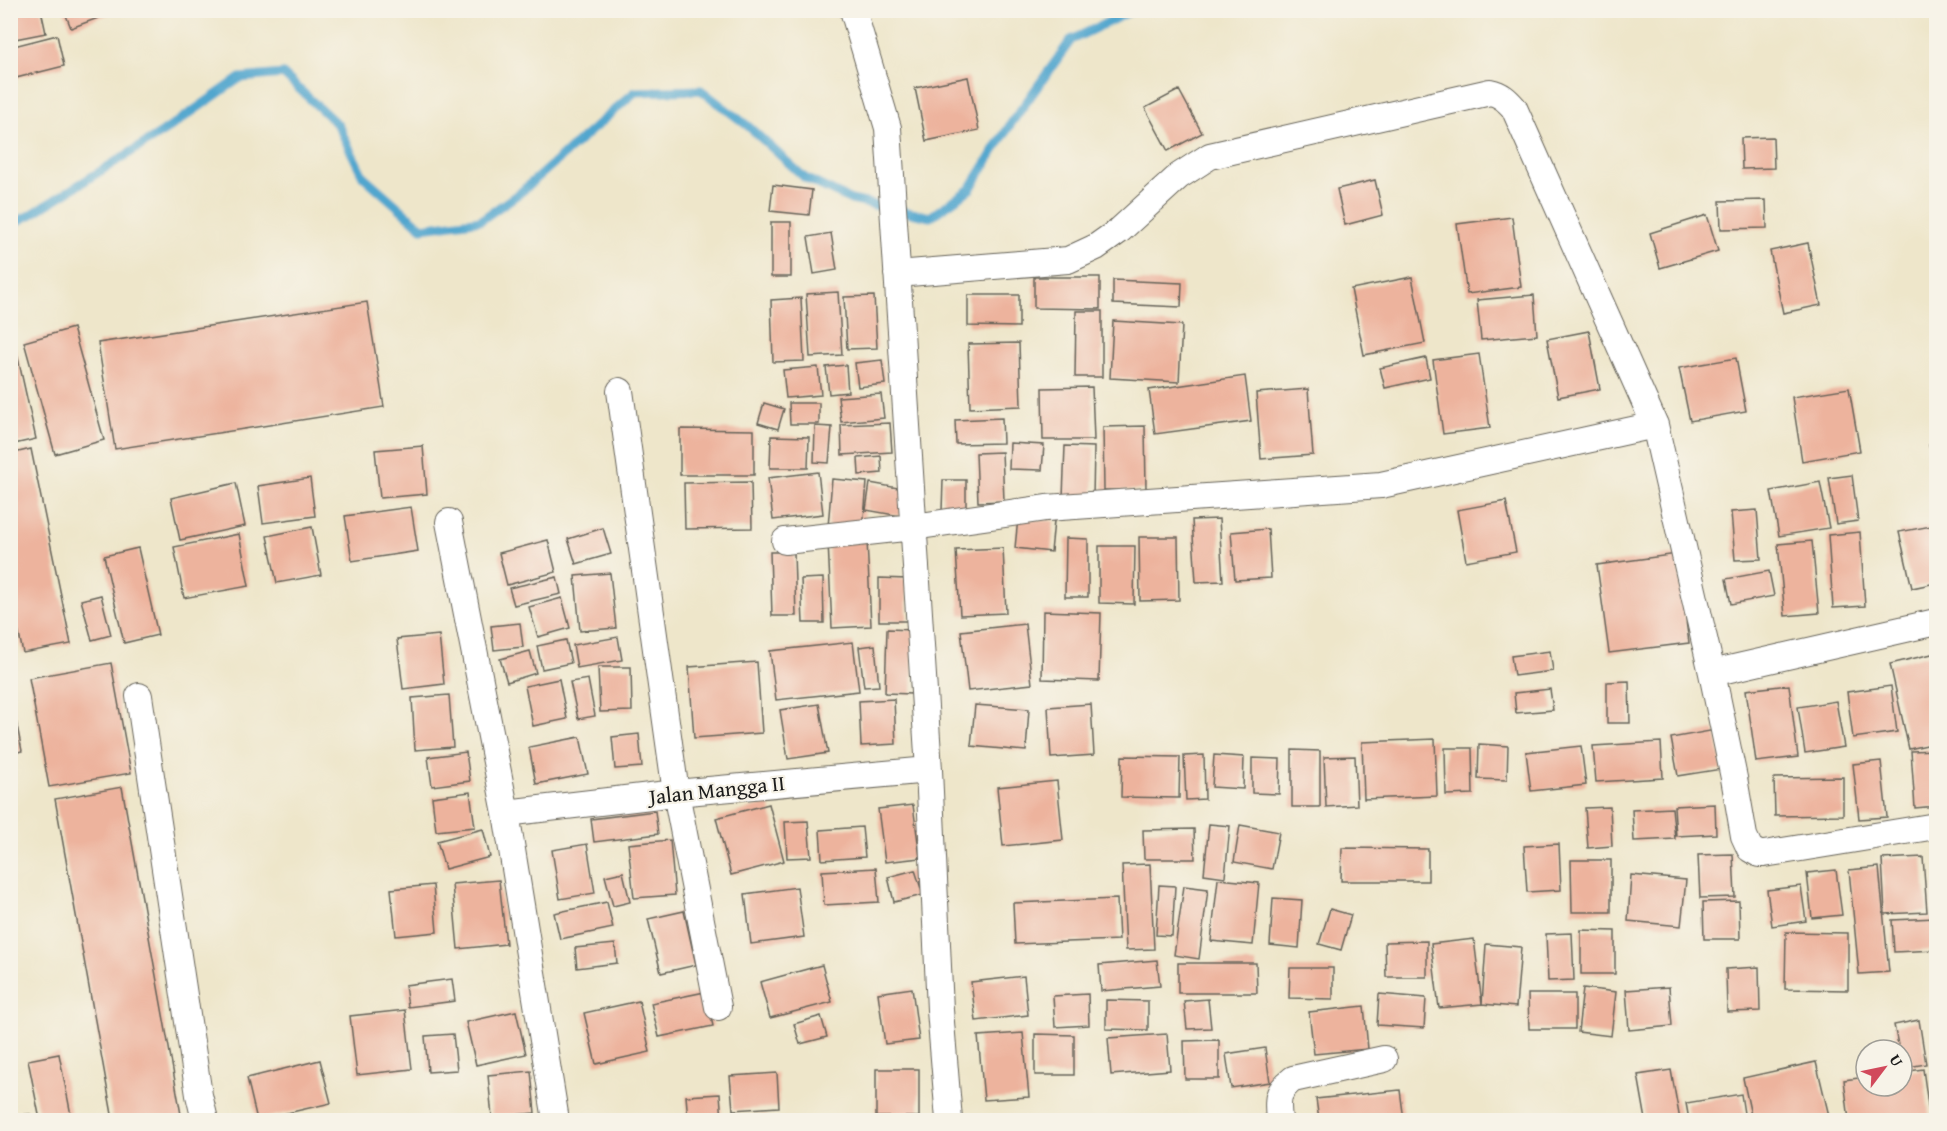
<svg xmlns="http://www.w3.org/2000/svg" width="1947" height="1131" font-family="'Gentium Book Plus',serif">
<style>
.lines{fill:none;stroke-linecap:round;stroke-linejoin:round}
.stream{stroke:#51a6ce;stroke-width:9}
.building{fill:#edb39d}
.minor-casing{stroke:#666359;stroke-width:28}
.minor{stroke:#fff;stroke-width:26}
.labels{text-anchor:middle;stroke-width:4.5;stroke-linejoin:round;paint-order:stroke}
.street-label{font-size:21px;fill:#1c1c1c;stroke:#f7f3e8}
</style>
<rect width="100%" height="100%" fill="#f7f3e8"/>
<filter id="ink" filterUnits="userSpaceOnUse"><feTurbulence type="fractalNoise" baseFrequency=".0167" numOctaves="2"/><feDisplacementMap in="SourceGraphic" scale="12" xChannelSelector="R" yChannelSelector="G"/><feConvolveMatrix kernelMatrix="1 2 1 2 8 2 1 2 1" color-interpolation-filters="sRGB"/></filter>
<filter id="wash" filterUnits="userSpaceOnUse"><feTurbulence type="fractalNoise" baseFrequency=".008" numOctaves="4" result="noise"/><feDisplacementMap in="SourceGraphic" scale="24" xChannelSelector="R" yChannelSelector="G"/><feGaussianBlur stdDeviation="1.35" result="paint"/><feColorMatrix in="noise" values="0 0 0 0 0 0 0 0 0 0 0 0 0 0 0 0 0 1.4 0 .05"/><feComposite in="paint" operator="in"/></filter>
<g filter="url(#wash)">
<rect width="100%" height="100%" fill="#eee6ca"/>
<g class="lines">
<path class="stream" d="M10,225L32,214L163,132L240,78L283,74L338,125L363,176L422,228L481,220L521,192L635,92L701,90L748,126L805,178L851,200L930,217L970,189L1012,122L1071,40L1133,10"/>
</g>
<g id="blocks">
<path class="building" d="M10,10H41L46,33L10,40Z
M64,10H117V11L71,28Z
M57,35L64,66L16,78L10,57V47Z
M968,77L979,130L926,141L915,88Z
M1179,90L1202,133L1168,151L1145,108Z
M1773,137L1774,168L1742,169L1741,138Z
M1375,180L1383,215L1345,225L1337,189Z
M773,185L812,190L809,215L770,211Z
M1766,200L1767,228L1721,229L1720,201Z
M1707,215L1718,251L1660,268L1650,233Z
M1512,217L1521,287L1467,294L1457,224Z
M771,222H791V277H771Z
M831,233L837,270L814,274L808,237Z
M1808,243L1821,305L1783,313L1770,251Z
M1034,277H1100V309L1034,308Z
M1412,277L1425,343L1364,355L1351,289Z
M1113,280L1182,283L1181,307L1113,304Z
M838,292L842,355L810,357L806,294Z
M968,295H1019V327L968,326Z
M1534,295L1537,335L1481,340L1477,300Z
M874,296L877,348L847,349L844,297Z
M801,298L804,361L773,362L771,300Z
M367,302L384,407L115,449L98,343Z
M1076,311H1102V377H1075Z
M1113,321L1182,325L1179,382L1110,378Z
M73,328L104,440L55,454L24,342Z
M1589,331L1600,389L1558,397L1547,339Z
M1019,343L1021,406L970,408L968,344Z
M16,349L36,439L10,445V351Z
M1479,354L1490,428L1443,434L1433,360Z
M1426,358L1430,378L1385,388L1380,368Z
M1736,358L1746,411L1690,421L1679,368Z
M882,360L885,384L858,387L855,363Z
M846,365L848,392L829,394L826,367Z
M818,367L821,395L786,398L783,370Z
M1245,376L1251,421L1155,434L1149,390Z
M1092,387L1094,440H1043L1042,388Z
M1849,388L1860,451L1802,461L1792,397Z
M1308,389L1313,455L1261,459L1256,393Z
M881,394L884,418L841,422L838,397Z
M764,403L784,409L778,429L758,423Z
M789,403H819V424H790Z
M1002,418L1003,443L956,444L955,420Z
M890,423L892,452L842,455L841,425Z
M815,426L832,427L829,463L814,462Z
M1145,426L1146,490H1104L1103,427Z
M680,429L754,430V475H680Z
M771,436L809,437L808,468H770Z
M1010,443L1044,445L1042,470L1009,469Z
M1936,443V475L1929,445Z
M423,446L427,494L380,498L375,450Z
M1065,446L1094,447L1093,498L1063,497Z
M31,449L71,644L23,653L10,592V454Z
M1002,452L1004,501L978,502L976,453Z
M881,456L882,473L859,475L858,458Z
M818,472L823,514L773,520L768,478Z
M1852,475L1858,521L1836,524L1829,478Z
M310,478L315,516L263,523L258,486Z
M832,479L867,482L863,530L828,527Z
M943,480H966V511H942Z
M751,482L752,528L685,529L684,483Z
M1820,482L1829,528L1779,536L1771,491Z
M236,483L245,526L180,540L171,498Z
M870,483L904,489L900,516L866,510Z
M1506,501L1516,552L1466,561L1457,510Z
M411,507L418,551L352,561L345,516Z
M1757,510L1761,559L1735,560L1731,512Z
M1018,518L1054,521L1051,552L1015,548Z
M1219,519L1223,581L1196,582L1192,520Z
M1931,526L1936,551V583L1912,588L1899,532Z
M312,527L321,575L277,583L267,536Z
M603,528L611,554L576,564L568,539Z
M1268,529L1271,578L1235,580L1231,532Z
M1860,532L1865,606L1833,608L1828,535Z
M239,534L249,586L184,598L174,547Z
M1139,537H1178L1179,600L1140,601Z
M1066,538L1088,539V597H1065Z
M548,540L556,572L507,585L499,553Z
M867,540L871,626L832,628L828,542Z
M1812,541L1819,613L1785,616L1778,544Z
M1099,546H1135L1134,604L1099,603Z
M138,548L158,635L124,643L104,556Z
M1003,548L1006,613L960,615L956,550Z
M770,552H794L796,616H772Z
M1677,554L1689,643L1609,653L1597,565Z
M1769,571L1774,596L1731,604L1726,579Z
M610,573L616,628L580,631L575,576Z
M557,577L561,594L514,605L509,588Z
M823,578L824,623H803L801,579Z
M879,578L907,579V621H879Z
M101,595L111,635L92,640L81,600Z
M562,598L570,628L538,637L529,607Z
M1043,611L1101,613L1099,681L1042,679Z
M520,623L523,647L494,650L491,626Z
M1025,624L1032,684L968,691L961,631Z
M887,629L914,630L912,694L885,693Z
M439,635L444,684L403,689L397,639Z
M618,637L622,660L577,668L573,645Z
M566,640L571,663L542,669L537,646Z
M853,642L859,691L776,700L770,651Z
M875,645L879,686L864,687L859,647Z
M530,651L536,673L507,682L500,659Z
M1550,651L1553,671L1514,676L1511,656Z
M1936,653V743L1909,749L1890,664Z
M757,662L762,733L694,738L689,667Z
M111,663L131,773L49,787L29,678Z
M598,667H631L632,711L600,712Z
M559,679L567,719L533,726L525,686Z
M588,679L595,716L578,719L570,682Z
M1629,681L1630,723H1607V682Z
M1789,685L1798,757L1756,762L1746,690Z
M1891,686L1897,732L1853,738L1847,692Z
M1550,689L1553,710L1516,713L1514,693Z
M10,690L22,751L10,754Z
M449,695L453,747L415,750L412,698Z
M894,699L896,744L861,746L859,701Z
M1836,701L1844,747L1805,753L1798,707Z
M819,704L828,753L788,759L780,710Z
M1091,704L1094,755L1051,758L1048,707Z
M975,705L1029,709L1026,751L971,746Z
M1715,730L1722,769L1678,776L1671,738Z
M639,734L642,767L615,769L612,737Z
M580,737L588,774L536,784L529,747Z
M1435,739L1437,796L1364,799L1362,742Z
M1661,742L1663,778L1596,782L1593,746Z
M1479,744L1508,746L1507,780L1478,779Z
M1581,746L1586,785L1531,791L1526,752Z
M1445,748H1472L1473,794L1446,795Z
M1292,750L1320,751V807H1292Z
M1936,750V806L1915,808L1911,751Z
M466,752L470,781L432,786L428,757Z
M1204,755L1205,799L1186,800L1184,756Z
M1214,755L1244,757L1243,789L1212,787Z
M1122,756L1180,757L1179,798L1121,797Z
M1355,756L1357,805L1326,807L1324,757Z
M1252,758L1280,759L1279,794L1252,793Z
M1881,761L1887,817L1859,819L1853,764Z
M1843,777V815L1775,816L1774,778Z
M1057,781L1063,840L1003,846L997,787Z
M122,787L182,1120H113L55,799Z
M470,792L475,827L436,831L432,797Z
M769,804L784,861L731,875L716,818Z
M1715,804L1716,834L1676,836L1674,806Z
M913,805L920,858L885,862L878,809Z
M1610,807L1612,846L1588,848L1585,808Z
M1672,808L1675,839L1634,841L1632,810Z
M655,811L658,834L594,842L591,819Z
M808,821L811,857L787,858L785,822Z
M1209,824L1230,826L1225,877L1204,874Z
M1240,825L1279,832L1272,869L1234,862Z
M862,827L865,857L822,860L820,830Z
M483,829L490,857L445,869L437,841Z
M1194,829L1195,859H1144L1143,830Z
M670,840L675,895L634,898L628,844Z
M587,844L595,893L560,899L552,850Z
M1559,844L1561,890L1527,892L1524,846Z
M1342,848L1428,849V881H1341Z
M1733,854L1735,897L1700,898L1698,855Z
M1923,857L1927,912L1885,914L1882,859Z
M1571,860H1611V912H1572Z
M1150,864L1154,949L1126,950L1122,865Z
M1879,867L1889,972L1859,974L1849,870Z
M876,868L879,902L824,905L822,871Z
M915,870L923,895L894,902L888,877Z
M1836,870L1842,915L1812,918L1807,873Z
M623,872L630,902L613,906L605,876Z
M1631,875L1686,880L1681,926L1628,921Z
M1218,879L1259,883L1253,945L1211,941Z
M499,880L506,944L458,949L452,884Z
M433,885L437,932L396,936L391,889Z
M1159,885L1175,886L1172,936L1156,935Z
M1184,886L1208,889L1199,959L1174,955Z
M1801,886L1806,921L1772,926L1767,890Z
M797,887L804,937L751,944L745,894Z
M1273,898L1302,900L1299,948L1270,945Z
M1117,899L1119,940L1015,944L1013,903Z
M1739,901L1740,939H1704L1703,902Z
M607,902L613,928L560,939L554,913Z
M1330,909L1351,915L1341,950L1319,944Z
M684,911L696,965L661,973L648,919Z
M1936,918V950L1894,952L1892,920Z
M1581,930L1615,931V974H1581Z
M1786,932L1848,933V990L1785,989Z
M1572,933L1574,980L1548,981L1546,934Z
M1474,939L1482,1004L1439,1008L1431,944Z
M1427,941V977H1386L1385,942Z
M615,944L617,963L577,968L575,948Z
M1486,944L1521,947L1516,1007L1482,1004Z
M1157,960L1160,986L1101,991L1099,965Z
M1178,963H1256L1257,993H1178Z
M822,965L832,1002L770,1018L760,982Z
M1759,967L1760,1011L1727,1012L1726,969Z
M1290,968H1333V999L1289,998Z
M1024,976L1028,1015L976,1021L971,982Z
M452,979L455,1001L408,1007L405,985Z
M1669,987L1672,1026L1629,1030L1626,990Z
M912,988L919,1040L885,1044L878,993Z
M1583,988L1616,992L1611,1036L1578,1032Z
M705,992L713,1026L659,1037L651,1003Z
M1088,994L1089,1025L1055,1027L1053,996Z
M1379,994L1426,998L1424,1028L1377,1025Z
M1528,994H1575V1029H1529Z
M1208,999L1211,1028L1187,1029L1184,1001Z
M1106,1000L1148,1001V1030L1106,1029Z
M639,1001L650,1052L596,1064L584,1013Z
M1364,1006L1368,1049L1314,1054L1309,1012Z
M405,1010L412,1069L357,1075L350,1016Z
M516,1011L526,1054L476,1065L466,1022Z
M821,1016L827,1037L800,1044L794,1024Z
M1919,1020L1926,1064L1902,1068V1050H1899L1894,1025Z
M1023,1033L1029,1097L984,1100L978,1036Z
M453,1034L457,1070L428,1072L425,1036Z
M1035,1034L1074,1035V1075H1035Z
M1167,1034L1170,1070L1111,1075L1108,1038Z
M1219,1040V1079H1185L1184,1041Z
M1265,1048L1270,1082L1231,1088L1226,1054Z
M59,1054L72,1120H40L28,1060Z
M1931,1059H1936V1088H1935Z
M320,1060L331,1103L257,1120L247,1078Z
M1816,1062L1830,1120H1752L1743,1078Z
M876,1069H919V1117H876Z
M1923,1069L1930,1119L1849,1120L1844,1080L1866,1077V1086H1902V1072Z
M1671,1070L1680,1120H1646L1638,1075Z
M531,1071L535,1113L492,1117L488,1075Z
M777,1073L779,1107L733,1110L730,1076Z
M1400,1090L1404,1120H1319L1316,1099Z
M720,1094L722,1120H688L686,1096Z
M1741,1094L1745,1120H1689L1686,1103Z
M30,1114L31,1120H10V1116Z
M767,1115V1120H731V1118Z"/>
</g>
</g>
<g filter="url(#ink)">
<use href="#blocks" fill-opacity="0" stroke="#666359" stroke-width="1.5"/>
<g class="lines">
<defs>
<path id="minor" d="M853,10L888,128L929,770L940,1010L949,1120
M897,274L1068,260L1096,247L1120,230L1179,176L1210,156L1490,92C1501,94 1507,100 1514,108L1655,425L1712,673L1734,778L1744,836L1750,849L1759,854H1764L1936,826
M620,391L676,793L718,1007
M449,522L506,813L556,1120
M785,541L913,527L1046,508L1381,485L1655,425
M1712,673L1936,622
M139,696L199,1095L205,1120
M506,813L676,793L929,770
M1279,1120C1277,1100 1276,1092 1293,1079L1384,1059"/>
</defs>
<use href="#minor" class="minor-casing"/>
<use href="#minor" class="minor"/>
</g>
</g>
<g class="labels">
<g class="street-label">
<text transform="translate(717 790) rotate(-6)" y="7">Jalan Mangga II</text>
</g>
</g>
<rect width="1947" height="1131" fill="none" stroke="#f7f3e8" stroke-width="36"/>
<g transform="translate(1884 1068) rotate(58)"><circle r="28" fill="#f7f3e8" stroke="#9f9d96" stroke-width="1.5"/>
<path d="M0-4.5L10 22L0 15L-10 22Z" fill="#d1495b"/>
<text y="-9" font-size="16" font-weight="bold" text-anchor="middle" fill="#1c1c1c">U</text>
</g>
</svg>
